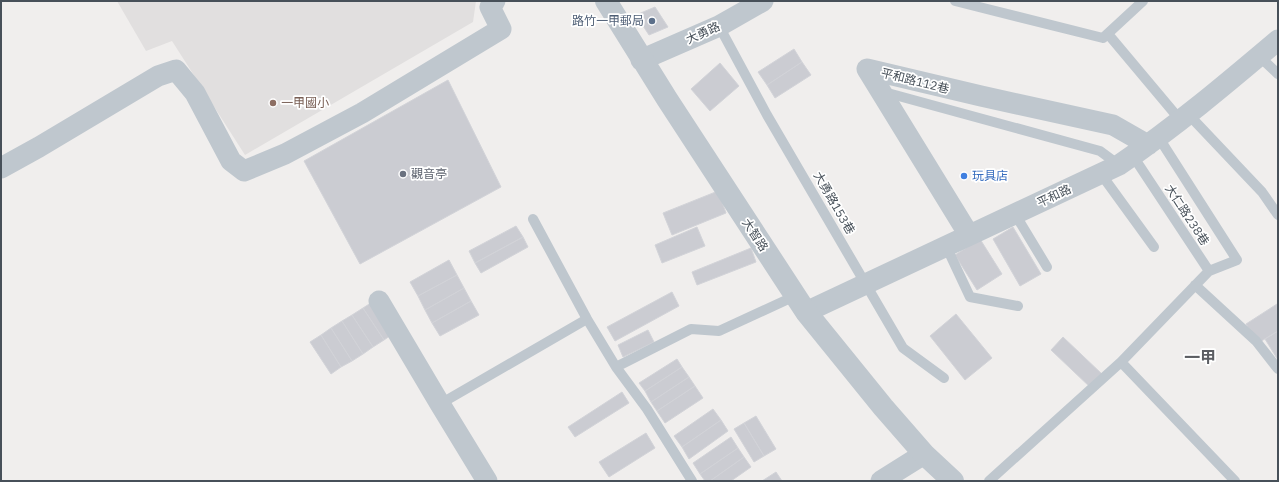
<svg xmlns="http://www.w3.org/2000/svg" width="1279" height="482" font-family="'IBM Plex Sans','Noto Sans TC',sans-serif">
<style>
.education{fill:#e1dfdf}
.building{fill:#cbccd2;stroke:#d2d3d8}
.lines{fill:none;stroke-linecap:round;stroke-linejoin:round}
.service{stroke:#bfc7ce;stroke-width:10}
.minor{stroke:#bfc7ce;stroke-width:21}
.tertiary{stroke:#bfc7ce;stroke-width:22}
.service-dot{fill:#5c6f8a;stroke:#fff;stroke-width:1.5}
.education-dot{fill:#8d6e63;stroke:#fff;stroke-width:1.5}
.worship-dot{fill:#6b7280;stroke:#fff;stroke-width:1.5}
.shop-dot{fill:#3f7fe0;stroke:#fff;stroke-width:1.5}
.labels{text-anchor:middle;stroke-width:3.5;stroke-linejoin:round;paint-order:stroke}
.service-label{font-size:12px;fill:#4e5e75;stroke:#fff;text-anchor:end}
.street-label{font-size:12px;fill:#475059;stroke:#fff}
.education-label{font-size:12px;fill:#785e54;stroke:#fff;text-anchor:start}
.worship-label{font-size:12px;fill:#5b616d;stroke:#fff;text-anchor:start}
.shop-label{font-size:12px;fill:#366cbe;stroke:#fff;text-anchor:start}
.district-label{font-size:16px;font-weight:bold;fill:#5b5d62;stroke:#fff}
</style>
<rect width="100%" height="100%" fill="#f0eeed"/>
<path class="education" d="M117,1H476L473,22L245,155L172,41L146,51Z"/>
<path class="building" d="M655,7L668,27L649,35L636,15Z
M794,49L802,62L767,85L758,72Z
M802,62L811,75L775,98L767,85Z
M720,63L739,86L710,111L691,89Z
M448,80L501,187L360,264L304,161Z
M718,191L726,213L672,235L663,213Z
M516,226L523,237L475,263L469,251Z
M697,227L705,246L662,263L655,245Z
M1013,227L1041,274L1020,286L993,239Z
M523,237L528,247L481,273L475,263Z
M980,239L1002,274L977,290L955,255Z
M751,248L756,262L697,285L692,272Z
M449,260L457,275L418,296L410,282Z
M457,275L464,288L425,310L418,296Z
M464,288L471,301L432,323L425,310Z
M672,292L679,306L615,341L607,327Z
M374,301L394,333L384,340L363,308Z
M471,301L479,315L440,336L432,323Z
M1277,304L1278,331L1258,343L1246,324Z
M363,308L384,340L373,347L352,315Z
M956,314L992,358L965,380L930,336Z
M352,315L373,347L363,354L342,321Z
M342,321L363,354L352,361L331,328Z
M331,328L352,361L341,367L321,335Z
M648,330L654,342L623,357L618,345Z
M1278,331V360L1265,339Z
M321,335L341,367L331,374L310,342Z
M1063,337L1103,375L1091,388L1051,350Z
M677,359L682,367L645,391L639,383Z
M682,367L689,377L651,402L645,391Z
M689,377L695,386L657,411L651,402Z
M695,386L703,398L665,423L657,411Z
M622,392L629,403L575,437L568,427Z
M713,409L721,420L682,447L674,436Z
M756,416L776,449L764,456L744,423Z
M721,420L728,431L689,459L682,447Z
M744,423L764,456L754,462L734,429Z
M646,433L655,448L609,477L599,462Z
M731,437L738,448L700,474L693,463Z
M738,448L744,457L710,481H705L700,474Z
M744,457L751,467L731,481H710Z
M776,472L782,481H762Z"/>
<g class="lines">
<path class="service" d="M955,1L1103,38L1143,1
M719,26L767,115L903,348L944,378
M1108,34L1181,121
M1259,56L1278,74
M884,92L1100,151L1119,165
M1189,115L1262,192L1278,215
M1159,138L1237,260L1209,271
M1101,174L1154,247
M1015,214L1047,267
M533,219L587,319L616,367L647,409L692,481
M946,246L970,297L1018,306
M1195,285L1256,341L1278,369
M1121,362L1209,271L1133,156
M616,367L691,329L719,331L795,296
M440,404L587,319
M989,481L1121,362L1235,481"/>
<path class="minor" d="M641,60L719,26L763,1
M1,168L39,147L158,76L176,70L195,93L231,161L244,171L285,154L362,113L501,29L490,7L495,1
M969,235L867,69L981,96L1113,125L1148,145
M379,301L440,404L487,481
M806,312L1119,165C1175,127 1226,84 1278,40
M881,481L924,454"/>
<path class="tertiary" d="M606,1L667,99L806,312L883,407L924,454L953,481"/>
</g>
<circle class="service-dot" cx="652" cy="21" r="4"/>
<circle class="education-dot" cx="273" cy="103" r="4"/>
<circle class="worship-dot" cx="403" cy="174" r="4"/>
<circle class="shop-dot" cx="964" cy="176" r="4"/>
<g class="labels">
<g class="service-label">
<text x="644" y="25">路竹一甲郵局</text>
</g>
<g class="street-label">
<text transform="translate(703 33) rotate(-24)" y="4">大勇路</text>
<text transform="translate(915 81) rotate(14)" y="4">平和路112巷</text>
<text transform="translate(1054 196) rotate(-25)" y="4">平和路</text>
<text transform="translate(834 203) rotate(60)" y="4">大勇路153巷</text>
<text transform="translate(1187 215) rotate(57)" y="4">大仁路238巷</text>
<text transform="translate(755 235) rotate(57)" y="4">大智路</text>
</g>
<g class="education-label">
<text x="281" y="107">一甲國小</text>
</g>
<g class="worship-label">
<text x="411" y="178">觀音亭</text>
</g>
<g class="shop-label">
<text x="972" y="180">玩具店</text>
</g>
<g class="district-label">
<text x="1200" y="363">一甲</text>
</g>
</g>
<rect width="1279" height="482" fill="none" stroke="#475059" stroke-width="4"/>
</svg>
